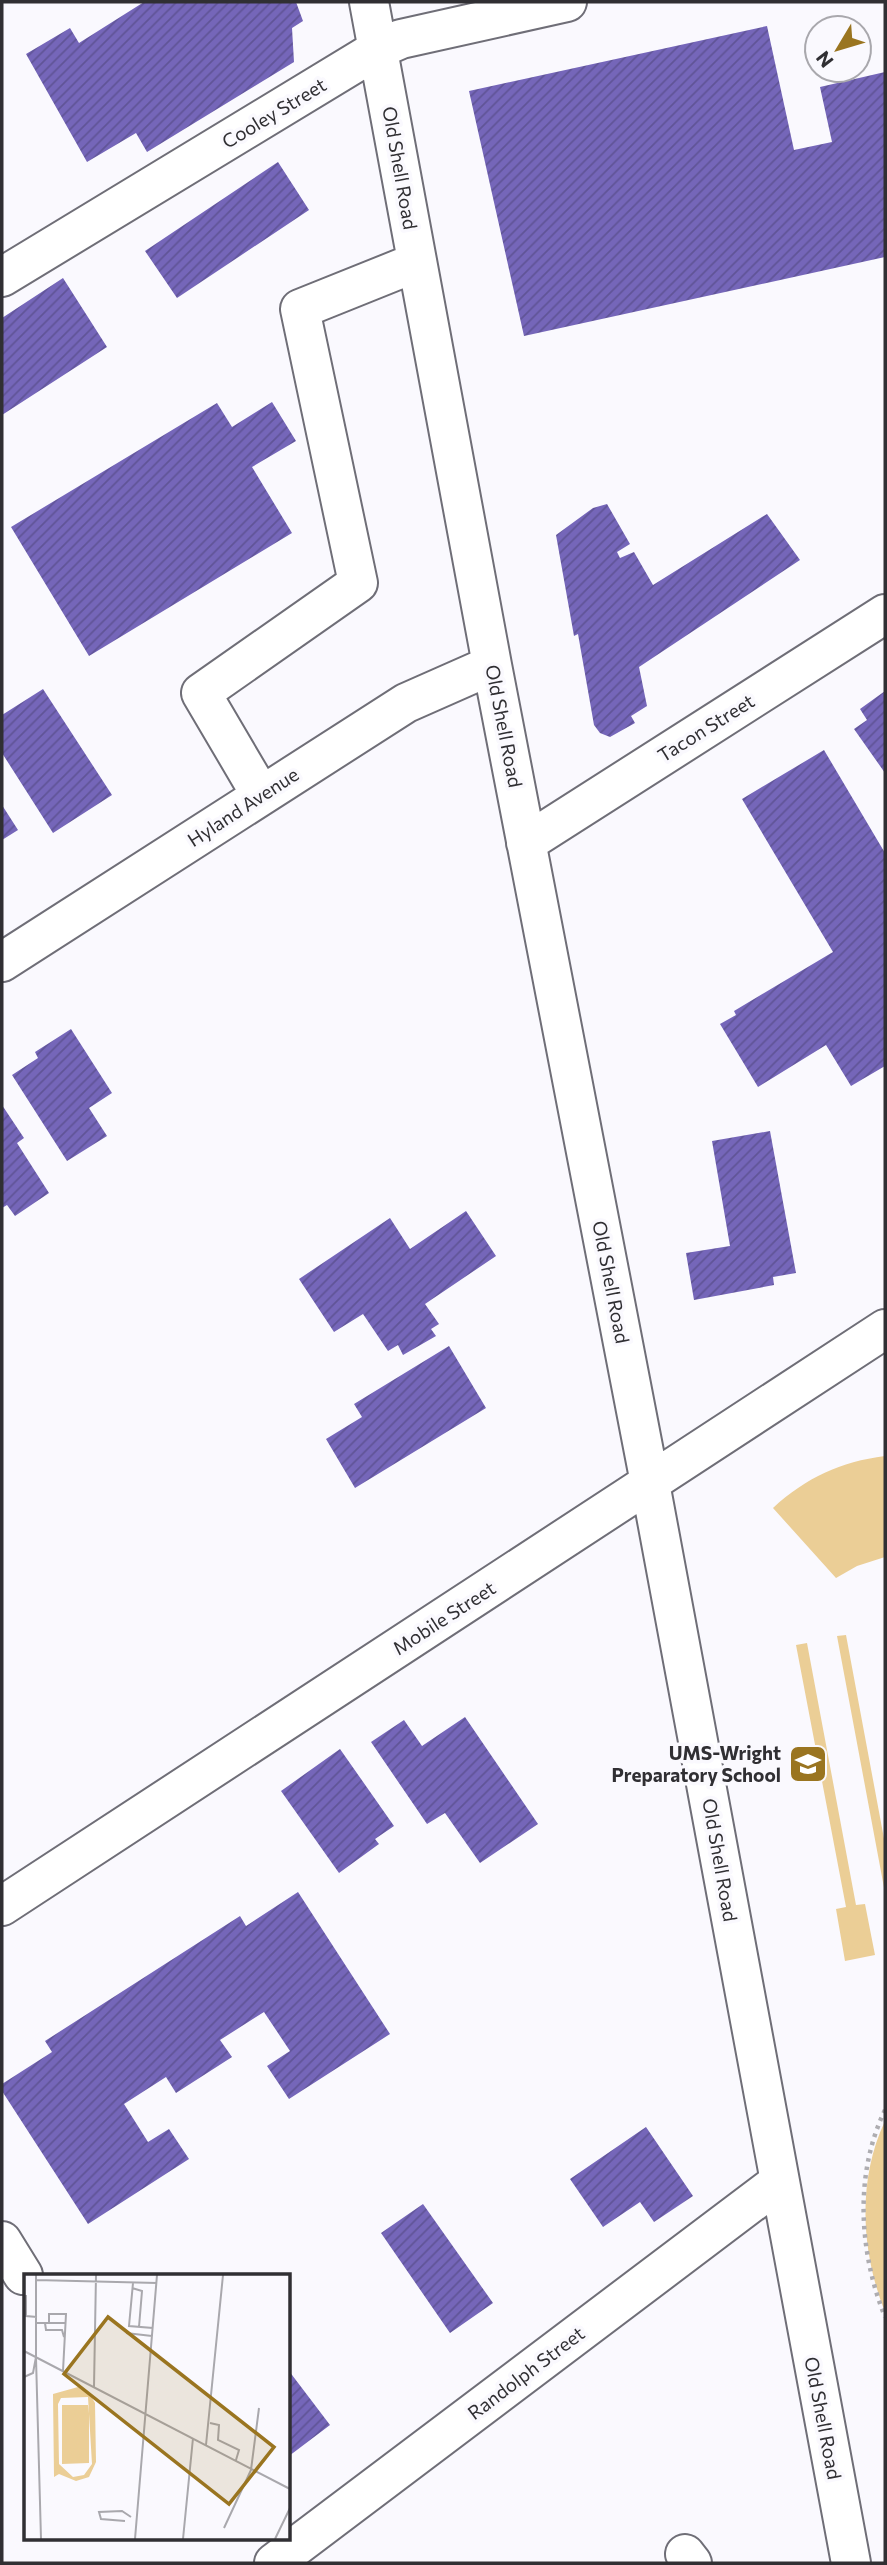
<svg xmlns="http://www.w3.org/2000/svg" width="887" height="2565" font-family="Commissioner,sans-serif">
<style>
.garden{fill:#ebce96}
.building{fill:url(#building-hatch)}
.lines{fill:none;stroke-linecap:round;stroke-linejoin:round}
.minor-casing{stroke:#6f6e77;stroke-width:42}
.path{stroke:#aeadb1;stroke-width:4.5;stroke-dasharray:3.5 5;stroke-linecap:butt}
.minor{stroke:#fff;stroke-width:38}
.labels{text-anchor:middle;stroke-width:7;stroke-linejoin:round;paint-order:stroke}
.street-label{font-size:19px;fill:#302f33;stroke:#faf9fe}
.poi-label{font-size:19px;font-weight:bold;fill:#302f33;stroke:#faf9fe;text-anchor:end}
.inset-road{fill:none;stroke:#a9a8ad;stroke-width:2}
.view{fill:#9a7520;fill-opacity:0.15;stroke:#9a7520;stroke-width:3.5}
.inset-edge{fill:none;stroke:#302f33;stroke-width:3.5}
</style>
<defs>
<pattern id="building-hatch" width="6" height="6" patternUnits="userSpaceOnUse" patternTransform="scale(1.75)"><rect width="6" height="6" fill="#7566b9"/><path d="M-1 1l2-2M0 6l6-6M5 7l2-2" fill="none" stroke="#605497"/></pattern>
</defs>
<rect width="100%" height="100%" fill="#faf9fe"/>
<path class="garden" d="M885,1456V1557L857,1566L836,1578L773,1508C807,1477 840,1462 885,1456Z
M846,1635L885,1844V1893L837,1636Z
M807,1643L856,1905L865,1904L875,1955L845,1961L836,1909L846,1907L796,1645Z
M885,2121V2312C861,2252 857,2180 885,2121Z"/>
<path class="building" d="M144,2H296L303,21L292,28L294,62L147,152L136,133L87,162L26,54L70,28L79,43Z
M767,26L794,150L832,142L820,87L885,72V257L524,336L469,91Z
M278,162L309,210L177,298L145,251Z
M63,278L107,347L2,415V318Z
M272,402L296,441L252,467L292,533L89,656L11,527L217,403L232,427Z
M607,504L630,544L617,552L620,558L634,552L653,585L767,514L800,560L639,667L647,706L631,716L635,723L610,737L600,733L594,725L578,634L574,636L556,535L593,508Z
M43,689L112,795L53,833L2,753V715Z
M885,691V773L854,729L867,720L860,709Z
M824,750L885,853V1066L851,1086L826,1045L758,1087L720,1024L736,1015L734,1011L833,952L742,799Z
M2,805L18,830L2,840Z
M71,1029L112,1093L89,1108L107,1136L67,1161L12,1075L38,1058L35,1052Z
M2,1105L24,1138L17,1143L49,1193L15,1216L7,1205L2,1208Z
M770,1131L796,1273L773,1277L774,1285L694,1300L686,1253L730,1246L712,1141Z
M466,1211L496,1256L425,1304L439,1324L431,1329L436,1336L403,1355L398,1345L388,1351L363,1314L334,1332L299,1279L390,1218L410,1249Z
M449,1346L486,1408L355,1488L326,1439L362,1417L354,1404Z
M465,1717L538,1824L480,1863L445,1813L427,1824L371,1742L404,1720L422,1746Z
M340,1749L394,1826L375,1839L379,1844L339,1873L281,1791Z
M298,1892L390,2034L289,2099L267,2066L290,2051L264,2012L220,2040L232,2057L176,2093L166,2077L124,2104L148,2142L169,2129L189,2159L88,2224L2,2091V2084L52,2052L45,2041L240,1916L246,1926Z
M646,2127L693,2196L654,2222L640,2202L603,2227L570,2179Z
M423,2204L493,2303L450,2333L381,2233Z
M289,2371L330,2425L289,2456Z"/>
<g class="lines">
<defs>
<path id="minor" d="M369,2L492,665L650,1483L851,2563
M2,277L378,49L401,39L567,2
M261,795L201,693L358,583L300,309L417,262
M526,843L885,614
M2,962L406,703L492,665
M2,1906L885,1329
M2,2241L23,2275
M685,2554L692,2563
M274,2563L779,2182"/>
</defs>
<use href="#minor" class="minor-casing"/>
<path class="path" d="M885,2110C854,2174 859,2252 885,2317"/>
<use href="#minor" class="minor"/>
</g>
<defs>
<symbol id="school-square" viewBox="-11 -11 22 22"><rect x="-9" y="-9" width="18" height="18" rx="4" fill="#9a7520" stroke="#faf9fe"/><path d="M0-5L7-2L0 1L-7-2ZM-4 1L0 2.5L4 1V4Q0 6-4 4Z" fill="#fff"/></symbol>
</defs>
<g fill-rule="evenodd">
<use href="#school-square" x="786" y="1742" width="44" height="44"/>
</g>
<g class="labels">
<g class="street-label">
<text transform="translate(274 113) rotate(-31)" y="7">Cooley Street</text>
<text transform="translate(400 168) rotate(80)" y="7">Old Shell Road</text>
<text transform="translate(504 726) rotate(79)" y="7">Old Shell Road</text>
<text transform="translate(706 728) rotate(-32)" y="7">Tacon Street</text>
<text transform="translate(243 807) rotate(-33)" y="7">Hyland Avenue</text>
<text transform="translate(611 1282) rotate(79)" y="7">Old Shell Road</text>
<text transform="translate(444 1618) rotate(-33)" y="7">Mobile Street</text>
<text transform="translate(720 1860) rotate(80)" y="7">Old Shell Road</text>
<text transform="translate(526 2373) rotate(-37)" y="7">Randolph Street</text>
<text transform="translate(823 2418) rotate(79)" y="7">Old Shell Road</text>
</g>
<g class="poi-label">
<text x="781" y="1760">UMS-Wright<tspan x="781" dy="22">Preparatory School</tspan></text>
</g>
</g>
<g transform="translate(24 2274)">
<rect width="266" height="266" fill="#faf9fe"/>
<path d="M54,113L64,117L71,129L72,188L65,203L52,207L35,200L30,203L29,120ZM64,123L68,190L60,201L49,203L35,190L34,130L37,124ZM38,131H65V189L38,190Z" fill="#ebce96" fill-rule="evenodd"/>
<path class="inset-road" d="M12,6L133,9M109,9L105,52L129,54M108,14L118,17L115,53M2,21V42L13,43M13,49H42M21,49L22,56H38L40,63M25,49V40H42L39,97M102,59L128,62M0,77L266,215M12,84L17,265M0,103L9,99L12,83V1M70,113L72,1M186,149L195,151L194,166L215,176L212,186M182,171L199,1M101,247L77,245L75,238L98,237L107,243M200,254L227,196L235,134M111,265L133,1M159,265L169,164M251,265L266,234"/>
<path class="view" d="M84,43L250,173L205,230L40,100Z"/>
<rect width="266" height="266" class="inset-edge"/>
</g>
<rect width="887" height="2565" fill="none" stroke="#302f33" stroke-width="7"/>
<g transform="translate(838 49) rotate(232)"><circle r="33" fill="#faf9fe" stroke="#a9a8ad" stroke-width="2"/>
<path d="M0-5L12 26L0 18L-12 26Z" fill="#9a7520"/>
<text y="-10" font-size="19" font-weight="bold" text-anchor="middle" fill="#302f33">N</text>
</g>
</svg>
